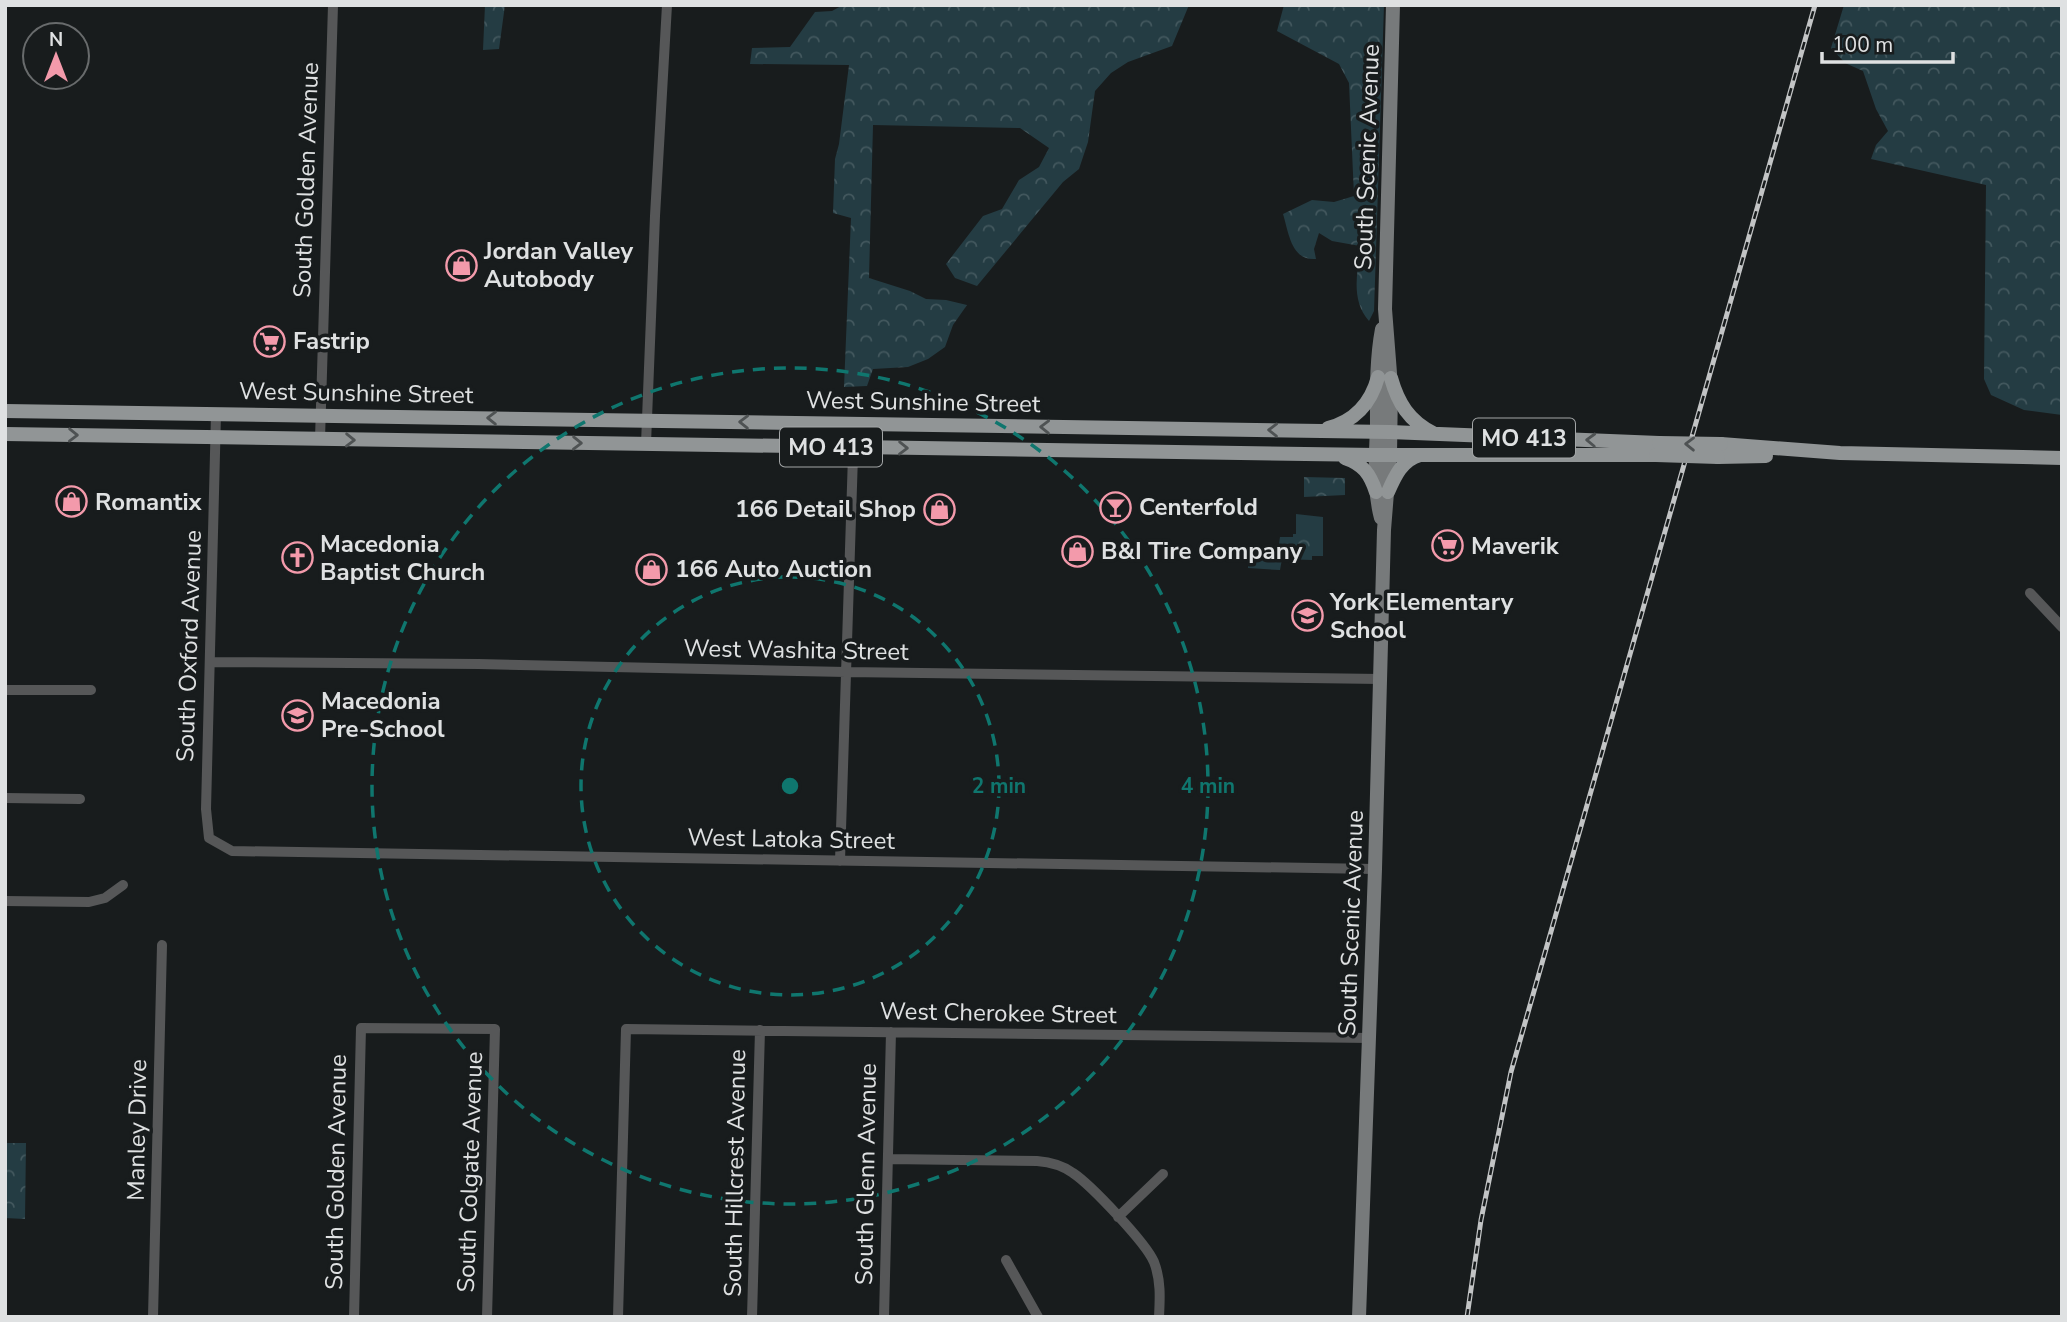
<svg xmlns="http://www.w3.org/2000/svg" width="2067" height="1322" font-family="'Nunito Sans',sans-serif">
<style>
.grass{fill:#243c43}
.forest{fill:url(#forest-crowns)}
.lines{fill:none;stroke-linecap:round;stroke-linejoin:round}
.street{stroke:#565758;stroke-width:10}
.secondary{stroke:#777a7b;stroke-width:14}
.primary{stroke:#919596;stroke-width:14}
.rail-casing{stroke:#c2c4c5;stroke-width:5}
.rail{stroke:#181c1d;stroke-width:2.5;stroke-dasharray:8;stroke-linecap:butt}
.primary-bridge{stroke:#919596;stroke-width:14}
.oneway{stroke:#4e5253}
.ring{fill:none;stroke:#0f766e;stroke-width:3.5;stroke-dasharray:12 9}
.labels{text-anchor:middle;stroke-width:7;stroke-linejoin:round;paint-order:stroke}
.shield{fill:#181c1d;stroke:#a3a6a7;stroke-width:2}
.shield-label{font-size:23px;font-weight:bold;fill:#dfe1e2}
.street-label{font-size:24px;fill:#dfe1e2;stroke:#181c1d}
.poi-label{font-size:24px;font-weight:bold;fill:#dfe1e2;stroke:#181c1d;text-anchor:start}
.centre{fill:#0f766e;stroke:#181c1d;stroke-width:3.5}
.ring-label{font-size:21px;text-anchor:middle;font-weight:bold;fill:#0f766e;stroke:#181c1d;stroke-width:7;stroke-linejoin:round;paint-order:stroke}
</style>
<defs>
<pattern id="forest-crowns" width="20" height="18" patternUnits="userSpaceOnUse" patternTransform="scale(1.75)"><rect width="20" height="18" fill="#243c43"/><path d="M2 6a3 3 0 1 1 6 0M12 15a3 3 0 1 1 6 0" fill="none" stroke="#43585e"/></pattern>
</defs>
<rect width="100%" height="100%" fill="#181c1d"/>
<path class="grass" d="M1296,514L1323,517V556H1312L1311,534H1296Z"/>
<path class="forest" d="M485,5H505L499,49L483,50Z
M843,5H1189L1172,46L1128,62L1111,73L1095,91L1088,142L1079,169L1063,182L977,286L955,278L946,264L983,216L1002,209L1019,180L1039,167L1049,148L1020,128L873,125L869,278L910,291L926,299L946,300L967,305L953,325L945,347L928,359L908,367L873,369L867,386L844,387L851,218L833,213L835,159L839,144L849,65L750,64L752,48L790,47L815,12L832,11Z
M1284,5H1384L1374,311L1369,321C1350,299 1358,273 1360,246L1332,241L1319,233L1314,249L1316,259C1291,261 1289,233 1283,214L1312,200L1334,202L1354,196L1349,83L1339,64L1277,31Z
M1844,5H2062V415L2024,410L1991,395L1984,379L1986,185L1871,159L1876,145L1888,131L1876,109L1863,71L1845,63L1831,48Z
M1304,477L1345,478V495L1304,497Z
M1293,534H1312V560L1282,559L1280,570L1248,568V550L1278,551L1280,537H1293Z
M5,1143H26L25,1219L5,1218Z"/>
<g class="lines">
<path class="street" d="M216,414L206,809L209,838L232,851L1375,869
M320,439L333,5
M646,444L655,216L667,5
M2030,593L2062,627
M210,662L478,664L846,672L1381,679
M5,690H91
M5,798L80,799
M840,861L854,424
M5,901L89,902L105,898L123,885
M888,1159L1037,1161C1050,1162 1062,1165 1073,1173C1091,1185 1146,1243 1154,1262C1161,1280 1160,1298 1159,1317
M1118,1217L1163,1174
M1006,1260L1038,1317
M153,1317L162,945
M354,1317L361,1028L495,1029L487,1317
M618,1317L626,1029L1370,1038
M752,1317L760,1030
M884,1317L891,1032"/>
<path class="secondary" d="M1381,518C1373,488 1376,457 1377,426C1377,394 1376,361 1382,329
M1359,1317L1375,869L1384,530L1390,455L1391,386L1385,309L1393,5"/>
<path class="primary" d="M1391,378C1398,403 1409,421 1433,433
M5,411L1390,432L1659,443
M1328,428C1355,421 1371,403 1378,377
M5,434L1376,455H1656
M1721,444L1840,453L2062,458
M1718,457L1766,456
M1345,458C1363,464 1370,474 1376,492
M1388,492C1395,476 1402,460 1420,455"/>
<defs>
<path id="rail" d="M1467,1317L1481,1220L1511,1072L1815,5"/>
</defs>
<use href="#rail" class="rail-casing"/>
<use href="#rail" class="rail"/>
<path class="primary-bridge" d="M1659,443L1721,444
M1656,455L1718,457"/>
</g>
<defs><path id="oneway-chevron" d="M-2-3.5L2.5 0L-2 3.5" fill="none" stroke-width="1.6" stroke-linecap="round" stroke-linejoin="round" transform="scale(1.75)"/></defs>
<g class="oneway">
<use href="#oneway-chevron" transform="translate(492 418) rotate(-179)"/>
<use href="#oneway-chevron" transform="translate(744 422) rotate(-179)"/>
<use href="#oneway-chevron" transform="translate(1045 427) rotate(-179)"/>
<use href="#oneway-chevron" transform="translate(1273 430) rotate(-179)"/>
<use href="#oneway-chevron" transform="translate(73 435) rotate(1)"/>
<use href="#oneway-chevron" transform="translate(350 440) rotate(1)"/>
<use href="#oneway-chevron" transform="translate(1591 440) rotate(-178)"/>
<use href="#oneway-chevron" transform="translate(577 443) rotate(1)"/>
<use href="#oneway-chevron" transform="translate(1690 444) rotate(-179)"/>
<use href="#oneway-chevron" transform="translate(903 448) rotate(1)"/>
</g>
<g class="ring">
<circle cx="790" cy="786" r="209"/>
<circle cx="790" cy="786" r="418"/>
</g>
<defs>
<symbol id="shop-ring" viewBox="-11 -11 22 22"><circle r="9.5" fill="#181c1d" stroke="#f39aab" stroke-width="1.5"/><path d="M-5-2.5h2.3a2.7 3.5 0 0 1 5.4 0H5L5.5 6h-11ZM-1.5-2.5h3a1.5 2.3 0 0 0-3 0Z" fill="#f39aab"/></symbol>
<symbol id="supermarket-ring" viewBox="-11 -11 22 22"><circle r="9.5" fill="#181c1d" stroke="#f39aab" stroke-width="1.5"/><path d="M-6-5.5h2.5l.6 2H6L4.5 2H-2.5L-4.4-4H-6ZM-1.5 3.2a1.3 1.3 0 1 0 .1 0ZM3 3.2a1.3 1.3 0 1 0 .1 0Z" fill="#f39aab"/></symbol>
<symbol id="bar-ring" viewBox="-11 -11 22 22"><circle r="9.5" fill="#181c1d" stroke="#f39aab" stroke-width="1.5"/><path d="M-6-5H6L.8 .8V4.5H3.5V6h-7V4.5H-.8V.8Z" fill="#f39aab"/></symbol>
<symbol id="church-ring" viewBox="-11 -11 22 22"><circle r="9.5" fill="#181c1d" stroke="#f39aab" stroke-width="1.5"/><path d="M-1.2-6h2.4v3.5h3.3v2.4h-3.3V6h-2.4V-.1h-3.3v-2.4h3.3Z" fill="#f39aab"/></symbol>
<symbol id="school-ring" viewBox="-11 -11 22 22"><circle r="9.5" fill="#181c1d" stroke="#f39aab" stroke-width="1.5"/><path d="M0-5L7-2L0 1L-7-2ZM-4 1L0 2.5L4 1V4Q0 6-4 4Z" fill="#f39aab"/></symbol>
</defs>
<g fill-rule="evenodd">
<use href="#shop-ring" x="444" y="248" width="35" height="35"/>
<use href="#supermarket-ring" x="252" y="324" width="35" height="35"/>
<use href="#shop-ring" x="54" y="484" width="35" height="35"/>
<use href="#bar-ring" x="1098" y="490" width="35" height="35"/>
<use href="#shop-ring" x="922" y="492" width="35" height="35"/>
<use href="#supermarket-ring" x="1430" y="528" width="35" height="35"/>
<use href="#shop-ring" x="1060" y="534" width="35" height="35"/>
<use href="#church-ring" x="280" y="540" width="35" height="35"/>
<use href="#shop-ring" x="634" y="552" width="35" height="35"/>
<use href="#school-ring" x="1290" y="598" width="35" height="35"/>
<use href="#school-ring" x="280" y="698" width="35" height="35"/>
</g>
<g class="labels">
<g class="shield">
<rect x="1473" y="418.5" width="102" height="39" rx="5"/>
<rect x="780" y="427.5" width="102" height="39" rx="5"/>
</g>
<g class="shield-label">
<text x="1524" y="446">MO 413</text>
<text x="831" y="455">MO 413</text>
</g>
<g class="street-label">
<text transform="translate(1367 157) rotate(-88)" y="8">South Scenic Avenue</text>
<text transform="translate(306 180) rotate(-88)" y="8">South Golden Avenue</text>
<text transform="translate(356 393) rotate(1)" y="8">West Sunshine Street</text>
<text transform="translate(923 402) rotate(1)" y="8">West Sunshine Street</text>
<text transform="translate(189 646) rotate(-88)" y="8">South Oxford Avenue</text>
<text transform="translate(796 650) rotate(1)" y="8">West Washita Street</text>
<text transform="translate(791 839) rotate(1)" y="8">West Latoka Street</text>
<text transform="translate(1351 923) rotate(-88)" y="8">South Scenic Avenue</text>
<text transform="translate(998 1013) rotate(1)" y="8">West Cherokee Street</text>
<text transform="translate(137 1130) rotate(-89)" y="8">Manley Drive</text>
<text transform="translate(336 1172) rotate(-89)" y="8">South Golden Avenue</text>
<text transform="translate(470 1172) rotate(-88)" y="8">South Colgate Avenue</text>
<text transform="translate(735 1173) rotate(-89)" y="8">South Hillcrest Avenue</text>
<text transform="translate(866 1174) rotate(-89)" y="8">South Glenn Avenue</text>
</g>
<g class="poi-label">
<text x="484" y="259">Jordan Valley<tspan x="484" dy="28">Autobody</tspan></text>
<text x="293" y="349">Fastrip</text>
<text x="95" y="510">Romantix</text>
<text x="1139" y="515">Centerfold</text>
<text x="916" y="517" text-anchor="end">166 Detail Shop</text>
<text x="320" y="552">Macedonia<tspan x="320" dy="28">Baptist Church</tspan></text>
<text x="1471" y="554">Maverik</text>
<text x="1101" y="559">B&amp;I Tire Company</text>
<text x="675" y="577">166 Auto Auction</text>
<text x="1330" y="610">York Elementary<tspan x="1330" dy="28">School</tspan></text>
<text x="321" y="709">Macedonia<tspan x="321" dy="28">Pre-School</tspan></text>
</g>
</g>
<circle cx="790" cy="786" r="10" class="centre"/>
<g class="ring-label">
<text x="999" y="793">2 min</text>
<text x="1208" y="793">4 min</text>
</g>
<rect width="2067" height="1322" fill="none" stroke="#dfe1e2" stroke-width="14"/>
<g transform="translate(56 56)"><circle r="33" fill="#181c1d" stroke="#686b6c" stroke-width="2"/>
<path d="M0-5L12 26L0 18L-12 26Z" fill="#f39aab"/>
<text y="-10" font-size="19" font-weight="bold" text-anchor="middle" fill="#dfe1e2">N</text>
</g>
<path d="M1822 52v10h131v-10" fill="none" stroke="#dfe1e2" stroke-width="3.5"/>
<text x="1832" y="52" font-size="21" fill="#dfe1e2" stroke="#181c1d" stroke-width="5" paint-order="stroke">100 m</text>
</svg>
